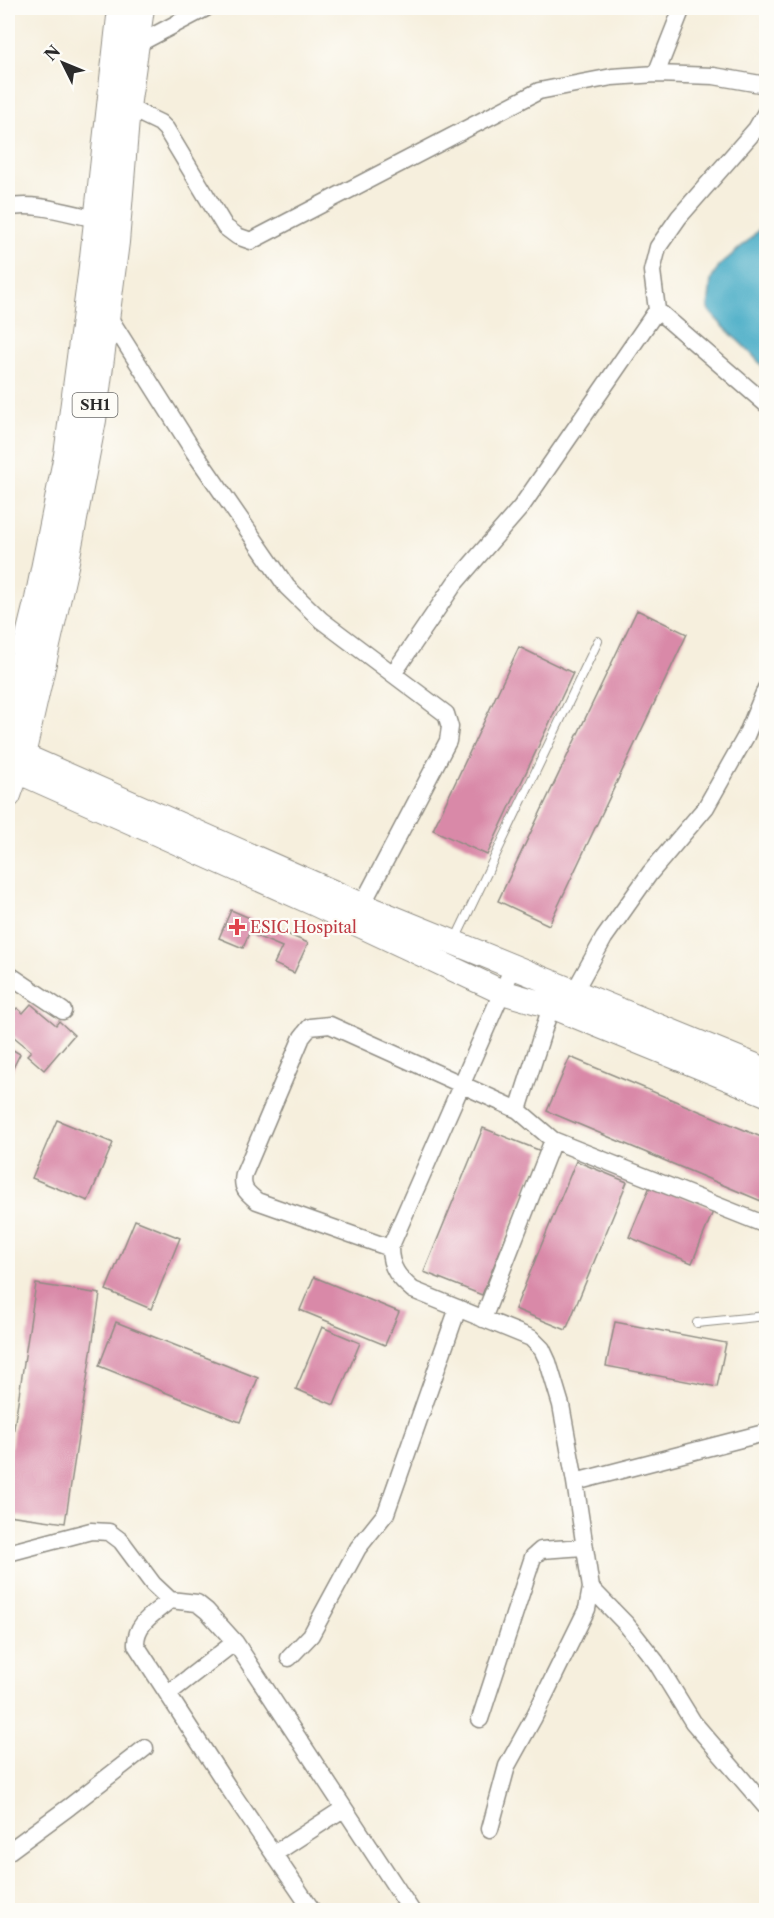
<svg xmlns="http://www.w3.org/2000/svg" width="774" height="1918" font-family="'Libre Caslon Text',serif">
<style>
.water{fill:#47acc6;stroke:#396c78;stroke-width:1.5}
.building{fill:#d989a8}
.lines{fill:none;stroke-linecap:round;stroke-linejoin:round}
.service-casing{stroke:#908d84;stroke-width:10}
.minor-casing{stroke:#908d84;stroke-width:19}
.secondary-casing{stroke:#908d84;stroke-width:26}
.primary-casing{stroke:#908d84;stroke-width:28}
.service{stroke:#fff;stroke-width:8}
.minor{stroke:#fff;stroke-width:16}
.secondary{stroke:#fff;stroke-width:24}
.primary{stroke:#fff;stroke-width:26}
.health-dot{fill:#e0444e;stroke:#fdfcf7;stroke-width:2}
.labels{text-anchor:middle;stroke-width:4.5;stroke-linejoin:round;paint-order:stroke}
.shield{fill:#fdfcf7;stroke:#6a6a68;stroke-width:1.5}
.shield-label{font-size:15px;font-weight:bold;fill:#2b2b2b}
.health-label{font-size:16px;fill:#be3a42;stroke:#fdfcf7;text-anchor:start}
</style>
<rect width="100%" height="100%" fill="#fdfcf7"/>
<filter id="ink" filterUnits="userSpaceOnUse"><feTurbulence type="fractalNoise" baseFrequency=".0167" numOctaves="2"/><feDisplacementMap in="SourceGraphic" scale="12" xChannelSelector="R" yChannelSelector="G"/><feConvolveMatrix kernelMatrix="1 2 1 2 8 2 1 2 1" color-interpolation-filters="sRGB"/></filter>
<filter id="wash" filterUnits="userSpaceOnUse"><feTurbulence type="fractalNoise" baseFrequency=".008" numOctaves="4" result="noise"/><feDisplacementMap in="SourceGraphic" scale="24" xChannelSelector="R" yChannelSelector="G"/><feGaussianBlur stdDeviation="1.35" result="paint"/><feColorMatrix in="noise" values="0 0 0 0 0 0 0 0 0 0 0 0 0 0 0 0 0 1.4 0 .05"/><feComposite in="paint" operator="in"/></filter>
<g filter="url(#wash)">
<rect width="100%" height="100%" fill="#f6efdd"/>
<path class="water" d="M766,222V371C750,348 725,332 708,309L711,280L719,266L749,240Z"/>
<g id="blocks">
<path class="building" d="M637,610L687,634L549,925L498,901Z
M519,647L573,673L487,855L433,830Z
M231,910L308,943L294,973L274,964L282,947L249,933L243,948L219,938Z
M31,1004L56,1025L59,1021L74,1035L44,1070L27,1055L31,1051L8,1032L14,1024L8,1018L17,1008L23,1013Z
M8,1047L20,1054L8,1078Z
M570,1057L766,1139V1203L547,1111Z
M57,1120L113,1143L88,1201L32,1178Z
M483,1128L541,1151L482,1295L424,1272Z
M576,1161L627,1182L566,1330L515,1309Z
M651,1184L714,1209L692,1263L629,1237Z
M135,1220L180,1238L151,1309L106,1290Z
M314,1277L399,1312L385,1345L300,1310Z
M36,1284L100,1294L65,1523L8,1515V1467Z
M116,1322L258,1378L240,1422L99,1366Z
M615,1322L726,1343L717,1387L606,1366Z
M322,1327L360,1343L334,1405L296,1389Z"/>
</g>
</g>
<g filter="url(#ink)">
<use href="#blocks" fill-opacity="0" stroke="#908d84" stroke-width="1.5"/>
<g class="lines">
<defs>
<path id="service" d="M455,940L598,641
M697,1323L766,1316"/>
<path id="minor" d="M136,45L206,8
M656,74L682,8
M127,107L160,123L166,129L225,227L237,236L251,241L539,91L612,77L656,74L714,76L766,85
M8,208C32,201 71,214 97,219
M657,310L766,404
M107,314L194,452L287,587L321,620L446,714L450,727L448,741L362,905
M393,674L455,583L521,507L657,310L652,271L658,247L679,217L756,129L766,112
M513,967L390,1248L257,1201C246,1192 241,1188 244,1174L302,1037L310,1027L330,1025L518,1110
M8,974L63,1011
M574,992L604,938L650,873L706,807L746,736L766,688
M553,1140L766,1225
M390,1248C390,1268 399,1278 413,1290L531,1338L542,1349L548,1362L561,1405L575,1482L591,1588L587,1609L533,1719L507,1766L490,1829
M483,1319L553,1140L518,1110L554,997
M575,1482L764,1433
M8,1553L91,1531L109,1532L121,1541L153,1584L170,1600L197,1603L207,1611L235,1642L411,1910
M591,1588L626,1624L656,1662L693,1722L766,1807
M170,1600C155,1613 135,1623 136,1645L228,1787L312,1910
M289,1658L311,1635L358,1548L386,1513L458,1308
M169,1693L235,1642
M480,1719L533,1557L541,1550L584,1547
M8,1852L69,1807L145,1748
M274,1854L343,1809"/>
<path id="secondary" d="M8,749L362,905L766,1070
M8,767L315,904L502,992L551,1006L766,1094"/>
<path id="primary" d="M8,721L38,599L67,455L91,275L121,8
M8,795L22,755L65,566L93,420L116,242L127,107L141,8"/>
</defs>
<use href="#service" class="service-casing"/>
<use href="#minor" class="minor-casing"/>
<use href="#secondary" class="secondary-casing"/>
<use href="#primary" class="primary-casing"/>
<use href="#service" class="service"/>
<use href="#minor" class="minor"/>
<use href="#secondary" class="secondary"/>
<use href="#primary" class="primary"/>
</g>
</g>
<path class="health-dot" d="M234 918h6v6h6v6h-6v6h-6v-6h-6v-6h6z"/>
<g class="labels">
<rect class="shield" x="72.5" y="393" width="45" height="24" rx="4.5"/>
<g class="shield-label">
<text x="95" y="410">SH1</text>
</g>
<g class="health-label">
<text x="250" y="933">ESIC Hospital</text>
</g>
</g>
<rect width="774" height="1918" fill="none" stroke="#fdfcf7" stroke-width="30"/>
<g transform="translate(63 63) rotate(313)" stroke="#fdfcf7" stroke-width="4.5" paint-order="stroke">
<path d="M0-4.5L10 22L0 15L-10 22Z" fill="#2b2b2b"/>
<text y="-9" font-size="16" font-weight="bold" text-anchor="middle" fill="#2b2b2b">N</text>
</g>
</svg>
